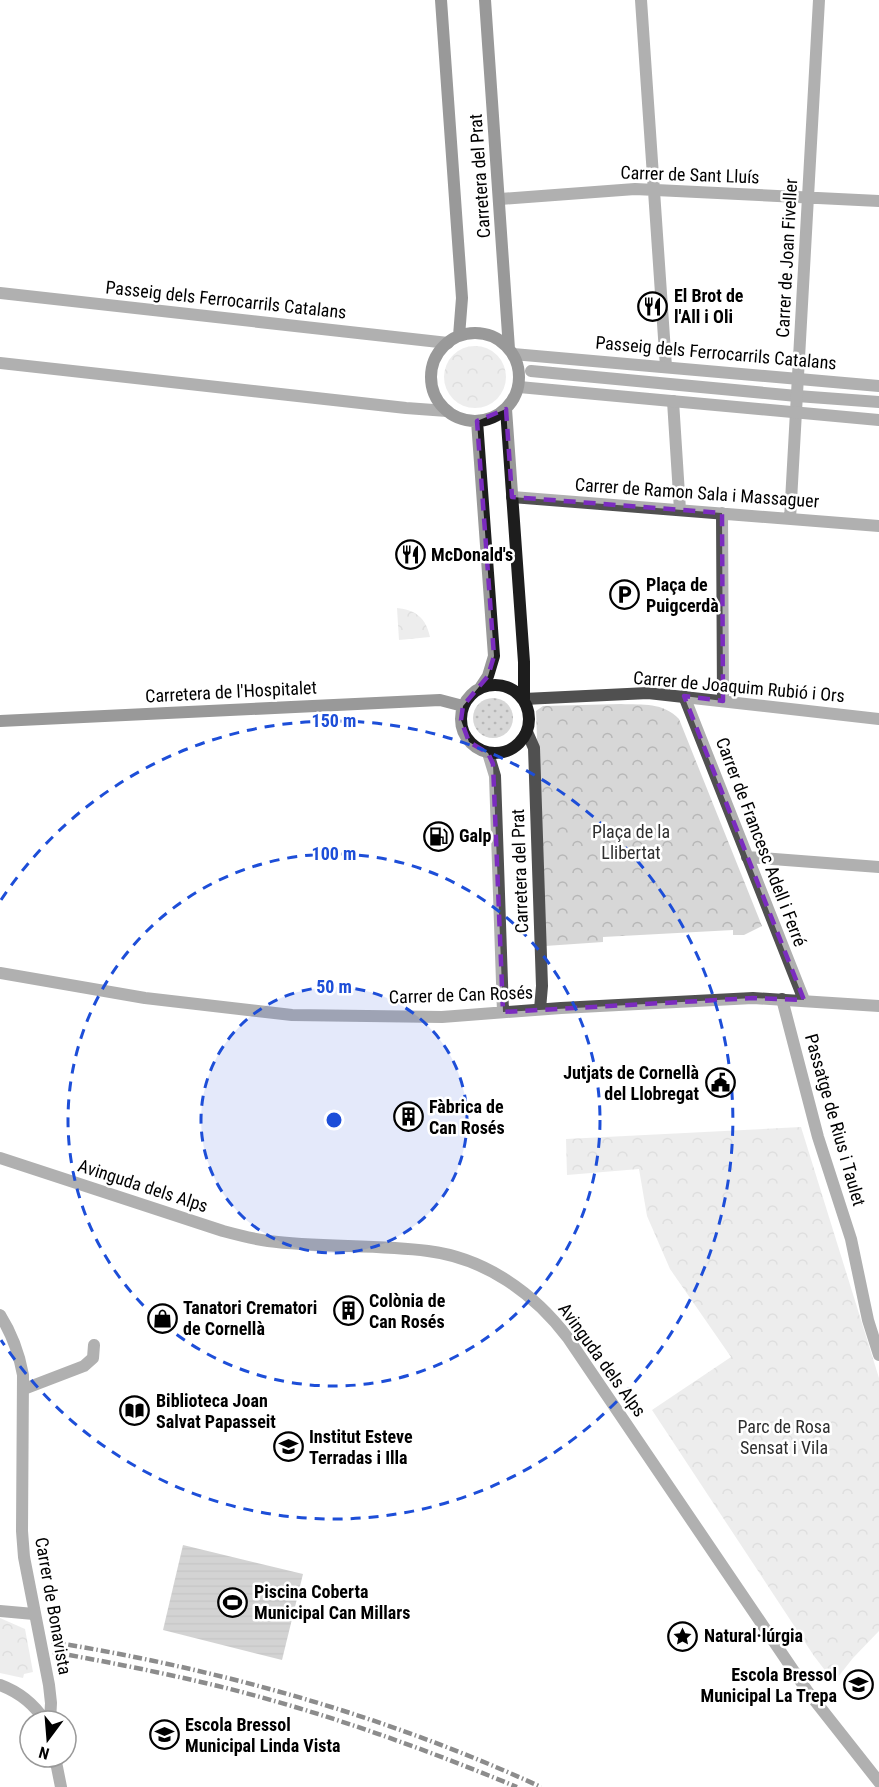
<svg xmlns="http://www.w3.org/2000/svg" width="879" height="1787" font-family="'Roboto Condensed',sans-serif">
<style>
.grass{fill:url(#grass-dots)}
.park{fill:url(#park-crowns)}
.water{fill:url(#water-rules)}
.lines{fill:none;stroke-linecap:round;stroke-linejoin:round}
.pedestrian{stroke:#505050;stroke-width:12}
.minor{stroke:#505050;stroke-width:12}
.tertiary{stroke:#505050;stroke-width:12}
.secondary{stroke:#1d1d1d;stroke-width:12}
.rail{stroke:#000;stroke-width:4.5;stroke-dasharray:9 3 1.5 3;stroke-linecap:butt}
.marked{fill:none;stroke:#7b2cbf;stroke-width:4.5;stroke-dasharray:12 8;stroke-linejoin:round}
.ring{fill:none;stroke:#1d4ed8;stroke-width:3;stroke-dasharray:10 8}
.labels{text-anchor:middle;stroke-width:5;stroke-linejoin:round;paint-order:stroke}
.street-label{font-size:18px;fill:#000;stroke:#fff}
.poi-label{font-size:18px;font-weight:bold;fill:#000;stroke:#fff;text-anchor:start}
.park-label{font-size:18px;fill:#2e2e2e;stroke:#fff}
.centre{fill:#1d4ed8;stroke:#fff;stroke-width:3}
.ring-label{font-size:18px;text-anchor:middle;font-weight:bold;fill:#1d4ed8;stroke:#fff;stroke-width:5;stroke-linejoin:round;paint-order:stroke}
</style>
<defs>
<pattern id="grass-dots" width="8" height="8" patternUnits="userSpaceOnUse" patternTransform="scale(1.5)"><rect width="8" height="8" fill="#d7d7d7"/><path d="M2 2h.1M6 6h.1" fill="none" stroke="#b7b7b7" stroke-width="1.8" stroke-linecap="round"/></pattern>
<pattern id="park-crowns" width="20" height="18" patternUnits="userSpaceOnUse" patternTransform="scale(1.5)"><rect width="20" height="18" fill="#d7d7d7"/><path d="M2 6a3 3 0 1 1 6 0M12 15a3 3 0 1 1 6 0" fill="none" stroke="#b7b7b7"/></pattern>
<pattern id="water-rules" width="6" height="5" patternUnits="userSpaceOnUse" patternTransform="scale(1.5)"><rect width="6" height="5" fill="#9e9e9e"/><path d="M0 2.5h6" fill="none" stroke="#868686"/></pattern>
</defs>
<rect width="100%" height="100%" fill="#fff"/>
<path class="grass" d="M473 718a20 20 0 1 1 40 0a20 20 0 1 1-40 0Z"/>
<path class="park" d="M444 377a31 31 0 1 1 62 0a31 31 0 1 1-62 0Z
M397,608C416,610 426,618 430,637L399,640Z
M621,704C643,705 663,702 679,719L762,926L744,935H733V930L603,937V942L545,946L536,711L543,706Z
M801,1127L879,1378V1631L853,1658L834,1682L814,1656L652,1410L731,1357L670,1269L647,1216L639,1169L567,1175L566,1139Z
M0,1618L25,1629L33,1672L24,1674L23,1678L0,1673Z"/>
<path class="water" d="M183,1545L303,1574L282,1660L163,1630Z"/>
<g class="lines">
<path class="pedestrian" d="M531,371L797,396L879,402
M782,999L818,1137L851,1239L868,1320L879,1355
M0,1611L34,1614"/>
<path class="minor" d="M641,0L666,367
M500,199L635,189L879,201
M673,401L680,510
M512,497L879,526
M722,513L723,701
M790,519L819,0
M684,696L804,1000
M527,732L534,748L542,986L540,1009
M488,753L495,776L503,1012
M747,857L879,867
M0,973L145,998L292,1015L442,1017L561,1008L753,998L879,1006
M0,1315C12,1334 19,1353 23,1375L22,1531L24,1557L49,1685L51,1703L50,1721
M24,1389L84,1366L93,1358L94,1345
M0,1685C19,1692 34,1704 45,1721
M55,1757L61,1787"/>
<path class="tertiary" d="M0,293L448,343
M513,354L879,386
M0,363L406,408L447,411
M519,387L879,420
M524,699L648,693L879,719
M0,1158L223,1231C238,1235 253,1239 268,1241C321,1248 375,1244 428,1251C485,1258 534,1293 568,1338L808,1692L879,1782"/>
<path class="secondary" d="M441,0L462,298L459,336
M485,0L509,349
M431 377a44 44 0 1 1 88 0a44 44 0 1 1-88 0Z
M506,409L524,662V699
M477,421L494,656L488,676L480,688
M461 719a34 34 0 1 1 68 0a34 34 0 1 1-68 0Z
M0,721L440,700L463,706"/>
<path class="rail" d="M52,1642C219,1669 387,1716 541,1787
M53,1652C108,1662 164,1673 218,1686C320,1711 420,1747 517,1787"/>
</g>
<path d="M0 0H879V1787H0ZM506,409L512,497L722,513L723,701L684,696L804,1000L753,998L503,1012L493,764L488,753L469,742L461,720L463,706L488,676L494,656L477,421Z" fill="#fff" fill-opacity=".55" fill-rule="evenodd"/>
<path class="marked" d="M506,409L512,497L722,513L723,701L684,696L804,1000L753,998L503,1012L493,764L488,753L469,742L461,720L463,706L488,676L494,656L477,421Z"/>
<circle cx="334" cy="1120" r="133" fill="#1d4ed8" fill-opacity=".12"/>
<g class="ring">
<circle cx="334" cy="1120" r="133"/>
<circle cx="334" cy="1120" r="266"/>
<path d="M1 900A399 399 0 1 1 1 1340"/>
</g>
<defs>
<symbol id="restaurant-ring" viewBox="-11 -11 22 22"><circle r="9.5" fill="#fff" stroke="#000" stroke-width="1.5"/><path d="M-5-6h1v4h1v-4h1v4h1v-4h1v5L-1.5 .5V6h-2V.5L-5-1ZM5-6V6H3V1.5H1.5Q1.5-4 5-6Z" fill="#000"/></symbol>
<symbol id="parking-ring" viewBox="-11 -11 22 22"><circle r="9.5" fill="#fff" stroke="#000" stroke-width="1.5"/><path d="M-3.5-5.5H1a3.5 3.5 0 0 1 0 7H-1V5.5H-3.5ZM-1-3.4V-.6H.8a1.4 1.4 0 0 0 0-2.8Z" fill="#000"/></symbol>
<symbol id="fuel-ring" viewBox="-11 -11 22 22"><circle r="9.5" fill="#fff" stroke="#000" stroke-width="1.5"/><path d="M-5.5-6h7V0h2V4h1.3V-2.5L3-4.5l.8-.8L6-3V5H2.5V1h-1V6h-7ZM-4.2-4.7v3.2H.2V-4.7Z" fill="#000"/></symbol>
<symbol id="civic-ring" viewBox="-11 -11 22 22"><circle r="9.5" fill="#fff" stroke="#000" stroke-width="1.5"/><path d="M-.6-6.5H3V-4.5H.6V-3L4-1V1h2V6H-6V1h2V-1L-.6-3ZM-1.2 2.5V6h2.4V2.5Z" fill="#000"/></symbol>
<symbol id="building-ring" viewBox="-11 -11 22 22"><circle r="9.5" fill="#fff" stroke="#000" stroke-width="1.5"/><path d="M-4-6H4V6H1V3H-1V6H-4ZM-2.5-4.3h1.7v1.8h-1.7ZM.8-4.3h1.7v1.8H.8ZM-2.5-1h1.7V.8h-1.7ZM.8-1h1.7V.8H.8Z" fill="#000"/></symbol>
<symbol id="shop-ring" viewBox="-11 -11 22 22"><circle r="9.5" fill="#fff" stroke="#000" stroke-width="1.5"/><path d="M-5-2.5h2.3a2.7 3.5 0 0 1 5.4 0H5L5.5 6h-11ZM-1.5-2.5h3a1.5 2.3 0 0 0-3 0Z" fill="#000"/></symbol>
<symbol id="library-ring" viewBox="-11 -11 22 22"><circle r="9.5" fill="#fff" stroke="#000" stroke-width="1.5"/><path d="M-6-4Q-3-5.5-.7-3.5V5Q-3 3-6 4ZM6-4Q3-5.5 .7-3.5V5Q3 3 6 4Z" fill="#000"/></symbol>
<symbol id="school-ring" viewBox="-11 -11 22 22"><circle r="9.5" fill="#fff" stroke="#000" stroke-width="1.5"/><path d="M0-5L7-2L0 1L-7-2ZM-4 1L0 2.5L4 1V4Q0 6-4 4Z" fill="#000"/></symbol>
<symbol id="stadium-ring" viewBox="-11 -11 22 22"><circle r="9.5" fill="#fff" stroke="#000" stroke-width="1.5"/><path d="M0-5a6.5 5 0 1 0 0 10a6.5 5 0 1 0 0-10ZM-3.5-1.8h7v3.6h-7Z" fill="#000"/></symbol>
<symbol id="sight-ring" viewBox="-11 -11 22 22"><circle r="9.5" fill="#fff" stroke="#000" stroke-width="1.5"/><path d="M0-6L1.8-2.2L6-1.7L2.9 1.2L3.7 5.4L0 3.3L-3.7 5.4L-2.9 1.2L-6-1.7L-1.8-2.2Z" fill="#000"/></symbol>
</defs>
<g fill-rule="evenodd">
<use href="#restaurant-ring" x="636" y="290" width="33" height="33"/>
<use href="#restaurant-ring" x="394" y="538" width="33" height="33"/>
<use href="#parking-ring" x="608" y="578" width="33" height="33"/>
<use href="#fuel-ring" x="422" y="820" width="33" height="33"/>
<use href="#civic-ring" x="704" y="1066" width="33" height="33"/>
<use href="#building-ring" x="392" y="1100" width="33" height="33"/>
<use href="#building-ring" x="332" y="1294" width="33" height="33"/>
<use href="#shop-ring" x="146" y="1302" width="33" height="33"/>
<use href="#library-ring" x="118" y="1394" width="33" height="33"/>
<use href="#school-ring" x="272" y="1430" width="33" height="33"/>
<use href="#stadium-ring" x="216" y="1586" width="33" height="33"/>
<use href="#sight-ring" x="666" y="1620" width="33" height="33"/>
<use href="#school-ring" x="842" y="1668" width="33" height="33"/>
<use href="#school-ring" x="148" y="1718" width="33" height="33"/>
</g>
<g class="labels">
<g class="street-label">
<text transform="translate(690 175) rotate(2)" y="6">Carrer de Sant Lluís</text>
<text transform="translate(480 176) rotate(-94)" y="6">Carretera del Prat</text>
<text transform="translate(787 258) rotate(-87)" y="6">Carrer de Joan Fiveller</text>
<text transform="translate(226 300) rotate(6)" y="6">Passeig dels Ferrocarrils Catalans</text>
<text transform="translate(716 353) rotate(5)" y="6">Passeig dels Ferrocarrils Catalans</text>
<text transform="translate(697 493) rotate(4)" y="6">Carrer de Ramon Sala i Massaguer</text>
<text transform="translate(739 687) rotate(5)" y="6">Carrer de Joaquim Rubió i Ors</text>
<text transform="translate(231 692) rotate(-3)" y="6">Carretera de l'Hospitalet</text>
<text transform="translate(761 842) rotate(69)" y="6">Carrer de Francesc Adell i Ferré</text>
<text transform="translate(520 871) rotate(-92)" y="6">Carretera del Prat</text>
<text transform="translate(461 995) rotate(-2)" y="6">Carrer de Can Rosés</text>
<text transform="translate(835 1120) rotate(74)" y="6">Passatge de Rius i Taulet</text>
<text transform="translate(143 1186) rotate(18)" y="6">Avinguda dels Alps</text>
<text transform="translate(602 1360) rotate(54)" y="6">Avinguda dels Alps</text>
<text transform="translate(53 1606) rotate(80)" y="6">Carrer de Bonavista</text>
</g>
<g class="poi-label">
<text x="674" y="302">El Brot de<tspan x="674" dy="21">l'All i Oli</tspan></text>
<text x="431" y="561">McDonald's</text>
<text x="646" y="591">Plaça de<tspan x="646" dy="21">Puigcerdà</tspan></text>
<text x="459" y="842">Galp</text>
<text x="699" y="1079" text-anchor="end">Jutjats de Cornellà<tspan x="699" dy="21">del Llobregat</tspan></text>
<text x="429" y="1113">Fàbrica de<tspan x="429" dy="21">Can Rosés</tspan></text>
<text x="369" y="1307">Colònia de<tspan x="369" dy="21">Can Rosés</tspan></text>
<text x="183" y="1314">Tanatori Crematori<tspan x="183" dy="21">de Cornellà</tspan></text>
<text x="156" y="1407">Biblioteca Joan<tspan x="156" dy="21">Salvat Papasseit</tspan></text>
<text x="309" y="1443">Institut Esteve<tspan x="309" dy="21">Terradas i Illa</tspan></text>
<text x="254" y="1598">Piscina Coberta<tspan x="254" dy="21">Municipal Can Millars</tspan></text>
<text x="704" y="1642">Natural·lúrgia</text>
<text x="837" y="1681" text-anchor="end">Escola Bressol<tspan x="837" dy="21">Municipal La Trepa</tspan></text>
<text x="185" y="1731">Escola Bressol<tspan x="185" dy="21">Municipal Linda Vista</tspan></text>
</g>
<g class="park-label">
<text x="631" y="838">Plaça de la<tspan x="631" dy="21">Llibertat</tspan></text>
<text x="784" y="1433">Parc de Rosa<tspan x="784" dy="21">Sensat i Vila</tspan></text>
</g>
</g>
<circle cx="334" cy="1120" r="9" class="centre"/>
<g class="ring-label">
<text x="334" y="727">150 m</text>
<text x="334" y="860">100 m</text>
<text x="334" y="993">50 m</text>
</g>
<g transform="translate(48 1739) rotate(196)"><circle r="28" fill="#ffffff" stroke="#999999" stroke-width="1.5"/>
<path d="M0-4.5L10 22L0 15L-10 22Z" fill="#000000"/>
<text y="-9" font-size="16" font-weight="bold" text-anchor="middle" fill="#000000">N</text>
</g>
</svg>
